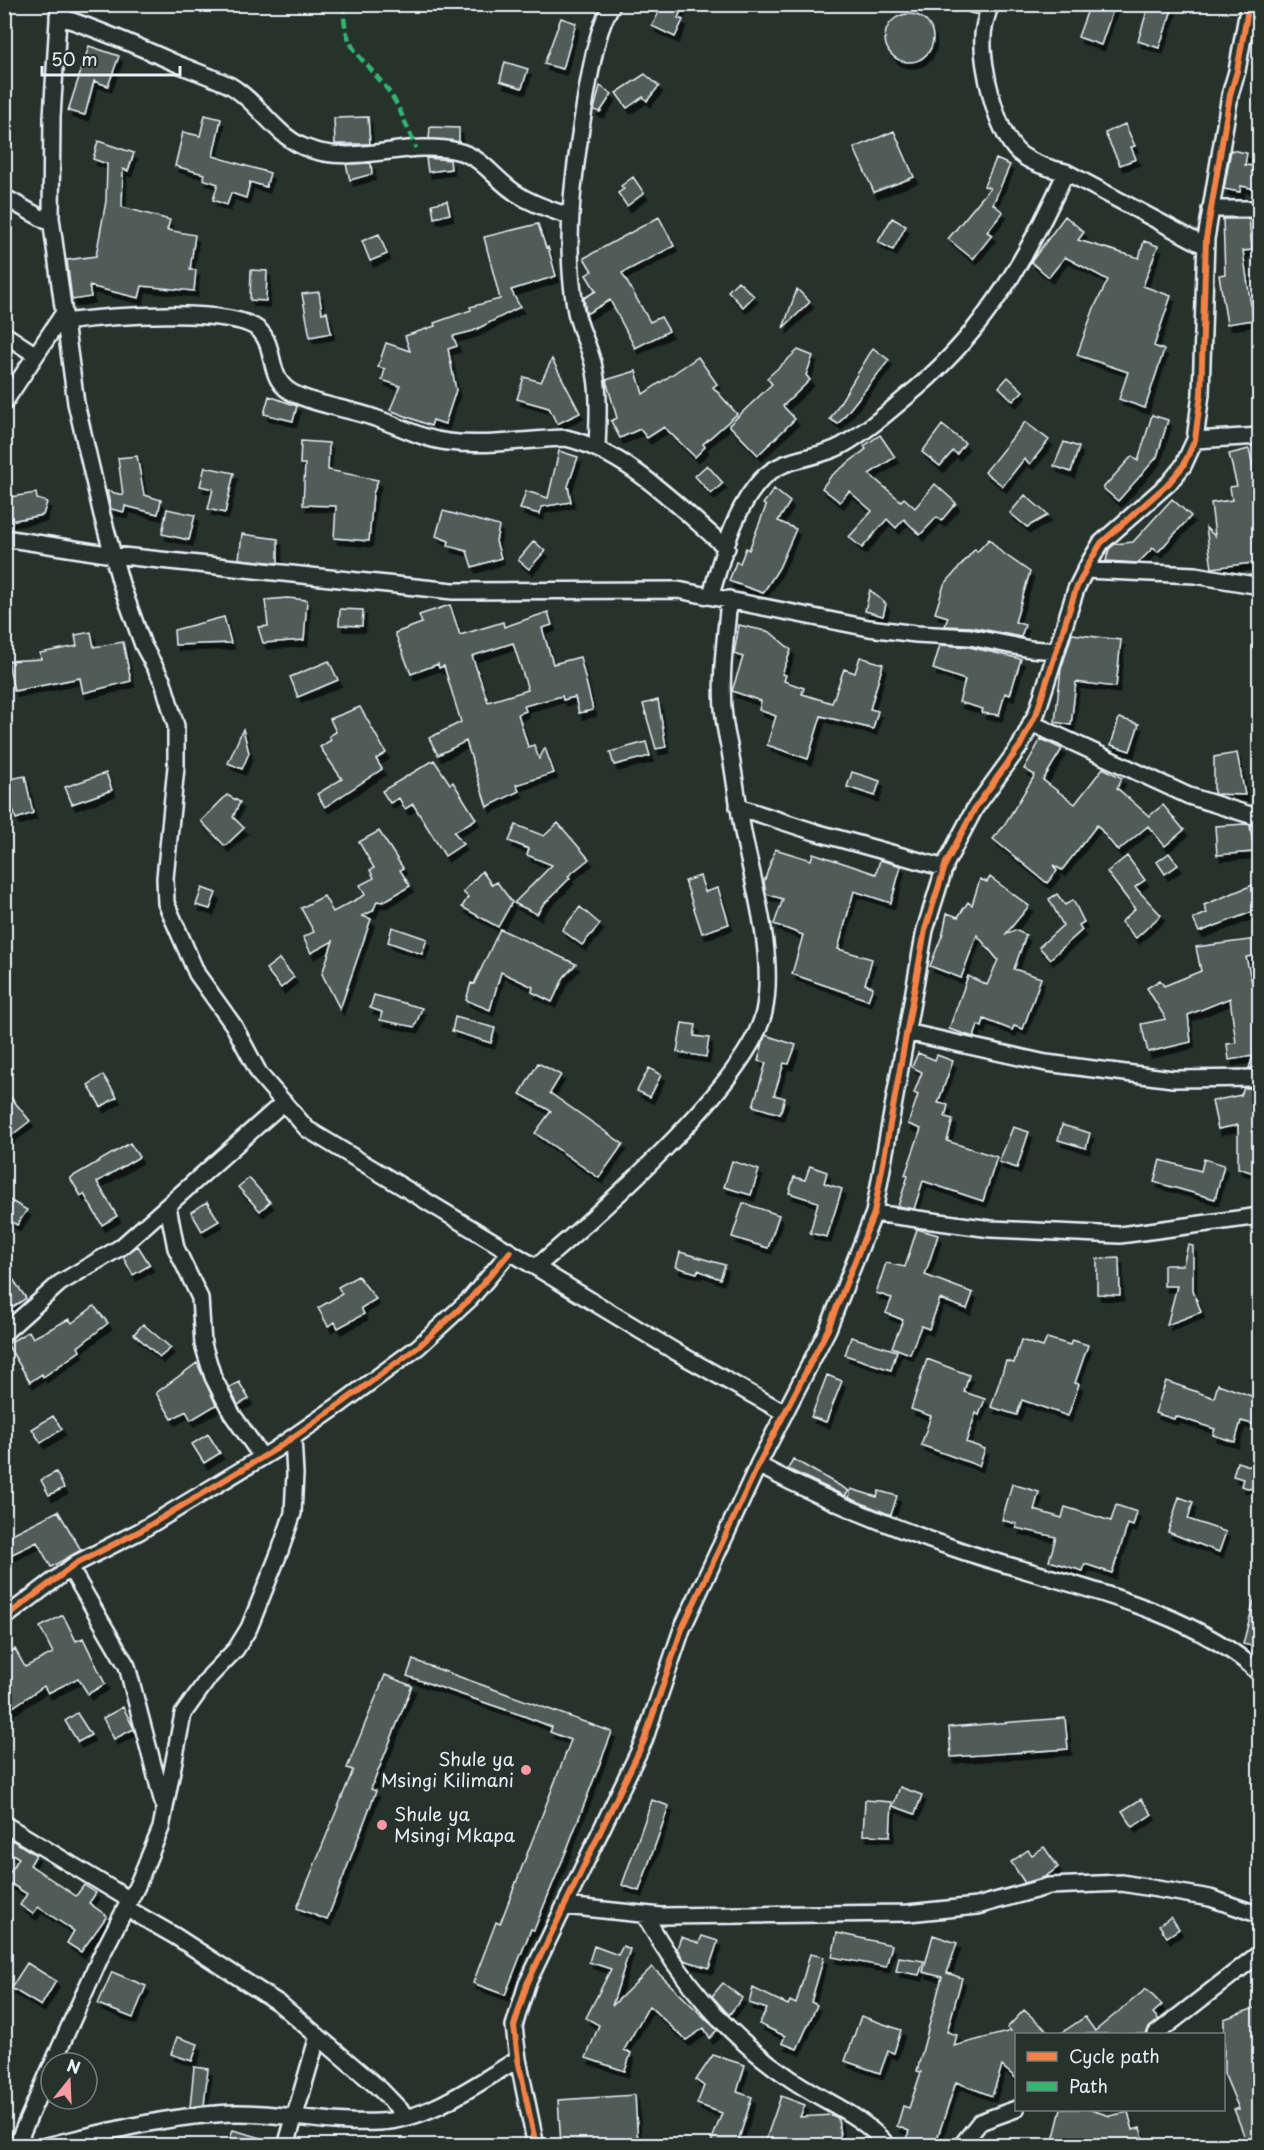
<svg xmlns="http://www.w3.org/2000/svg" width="1264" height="2150" font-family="'Playpen Sans',sans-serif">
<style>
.building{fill:#505c59;stroke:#e8f1f8;stroke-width:1.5;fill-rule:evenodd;filter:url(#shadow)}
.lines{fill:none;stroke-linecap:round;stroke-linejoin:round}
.street-casing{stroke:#e8f1f8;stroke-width:20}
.street{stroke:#26332d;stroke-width:15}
.quiet{stroke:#33b770;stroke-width:4.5;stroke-dasharray:9 4.5;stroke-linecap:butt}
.cycleway-casing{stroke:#26332d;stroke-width:10}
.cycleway{stroke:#f48246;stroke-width:6}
.poi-dot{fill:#ff9aa2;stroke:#26332d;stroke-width:2}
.labels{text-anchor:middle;stroke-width:4.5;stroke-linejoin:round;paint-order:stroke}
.poi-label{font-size:18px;fill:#e8f1f8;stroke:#26332d;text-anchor:end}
</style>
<defs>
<filter id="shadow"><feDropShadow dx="3.5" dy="6" stdDeviation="0" flood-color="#0009"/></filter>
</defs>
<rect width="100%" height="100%" fill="#26332d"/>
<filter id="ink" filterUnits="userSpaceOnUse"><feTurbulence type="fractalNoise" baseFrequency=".0167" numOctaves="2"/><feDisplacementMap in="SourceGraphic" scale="12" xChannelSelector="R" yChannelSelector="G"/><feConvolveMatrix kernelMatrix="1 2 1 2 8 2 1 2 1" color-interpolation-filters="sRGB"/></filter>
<g filter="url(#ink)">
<path class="building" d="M663,4H684L678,18L683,20L675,37L652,26Z
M1090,4H1115L1101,45L1078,37Z
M1149,4H1174L1159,48L1138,41Z
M885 38a24 24 0 1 1 48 0a24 24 0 1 1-48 0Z
M561,18L576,23L563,69L544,64Z
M89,46L119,56L108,86L94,81L85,115L68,111Z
M505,62L528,69L522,88L500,81Z
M645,74L659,86L647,101L643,97L627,108L616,93Z
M600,86L612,94L600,112L594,110Z
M205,115L221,119L213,156L270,173L266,187L250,182L246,198L231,193L227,205L213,200L218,184L203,179L204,174L175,166L183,132L200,136Z
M368,117L370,144H335L334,118Z
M1125,124L1135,146L1131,147L1136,159L1120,165L1105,133Z
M430,127L459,128V142L429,139Z
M894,131L914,177L874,192L854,148Z
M98,141L134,153L128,171L123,169L122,207L170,220L167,230L195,235L190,270H196L194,291L142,286L139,298L89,286L91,297L72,300L67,260L96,256L106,201L107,164L93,159Z
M1231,150L1247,153L1245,165L1260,167V190L1241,186L1240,192L1224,189Z
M426,158L450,160L451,169L428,172Z
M996,159L1010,165L993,204L1003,212L987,232L992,235L973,259L948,239L990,188L984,186Z
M371,163L372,174L350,180L346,164Z
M633,177L644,193L627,206L618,193L624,189L621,186Z
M447,201L450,214L434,218L432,204Z
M1065,216L1084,232L1078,240L1139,258L1144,241L1158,246L1143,286L1171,296L1154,346L1164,350L1145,408L1119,399L1128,372L1077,355L1094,308L1108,280L1065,257L1049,277L1031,262Z
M659,217L674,246L622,273L650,322L661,317L669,331L635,348L610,300L586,314L584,298L596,291L586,275L592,271L584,258Z
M892,218L906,226L893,250L878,242Z
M1223,219H1249L1252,250L1243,251L1253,320L1227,324L1219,275L1225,274Z
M538,224L546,248L548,247L556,276L511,290L520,307L473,331L453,336L457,346L448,349L456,390L445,424L433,420L431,426L390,410L400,386L382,380L385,369L378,367L386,343L410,351L405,336L435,326L434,323L471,310L470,307L500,299L484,237Z
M379,234L387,254L370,261L362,241Z
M251,270L267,271L266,301L250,300Z
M738,281L754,296L743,307L728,291Z
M797,289L810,302L783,328Z
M319,292L322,313L327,312L331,333L310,337L302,294Z
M873,348L889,360L838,424L830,419Z
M798,350L813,356L806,375L810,380L783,406L795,419L758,455L729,425L772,384L767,378Z
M698,357L717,384L713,387L737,414L703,444L705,447L695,457L664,427L647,438L640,429L620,438L611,421L617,418L606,380L636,371L643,394Z
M552,359L580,413L557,424L549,408L517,399L524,377L541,382Z
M1008,377L1023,391L1013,401L999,387Z
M269,396L297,406L293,421L264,414Z
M1152,415L1168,420L1157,457L1118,501L1103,488L1132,456L1138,461Z
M1025,422L1049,440L1030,464L1024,459L1003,486L985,472Z
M942,425L965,443L957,454L953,451L940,466L922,452Z
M880,435L895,457L869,474L901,501L904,498L915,508L935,484L956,503L941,521L937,517L920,535L904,519L896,528L887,519L862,548L849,537L872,511L849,491L840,502L822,488L831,476L866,449L864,446Z
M301,441L329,443L328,470L378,480L373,494L369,541L334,538L336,506L303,505L305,464H300Z
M1064,442L1079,447L1071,472L1054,466Z
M1249,449L1259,493H1256L1260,513V562L1212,568L1206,528L1215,536L1211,503L1232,500L1230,487L1237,486L1229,454Z
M559,451L578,457L568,486L571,502L541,507L540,514L520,509L526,491L548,498Z
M137,456L144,495L161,500L158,514L125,506L124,512L111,509L107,491L123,495L118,458Z
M707,465L723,483L711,494L695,476Z
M205,467L234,473L225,513L208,509L213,489L200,486Z
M774,489L790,502L778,521L796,529L779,568L763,593L729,581L736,562L740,563L746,548L749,550L766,506L763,504Z
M36,493L37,499L47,502L43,515L4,522V498Z
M1025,495L1048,515L1027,527L1010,513Z
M1172,499L1191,516L1158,552L1153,548L1138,563L1106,561L1109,549L1115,544L1133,542Z
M167,509L195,515L189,540L162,534Z
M443,511L499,526L496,541L501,558L472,567L467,551L448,546L449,541L436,536Z
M242,534L278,539V563L239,559Z
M989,539L1000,551L1030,572L1015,622L1025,625L1021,637L972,627L945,626L948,617L935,613L944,585L975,549L977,552Z
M534,541L545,551L529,569L518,560Z
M870,590L886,604L883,616L865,611Z
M287,598L307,600L304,640L263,643L258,627L268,626L265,600Z
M450,605L460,635L503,622L504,627L548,612L552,625L542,628L553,664L580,657L593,710L579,713L575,697L563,700L562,696L524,706L526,711L518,714L528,747L534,745L539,759L545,748L554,773L516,785L519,791L487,807L466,741L438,755L429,738L461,722L444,666L439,668L438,664L411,674L395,633L422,623L419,615ZM513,643L528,690L488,702L472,656Z
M340,609L363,610L362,626L339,625Z
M224,617L231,643L175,645L174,630Z
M739,625L770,632L791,650L782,674L786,675L784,681L804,688L802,694L832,703L844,669L855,673L860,657L883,664L870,709L878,711L873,729L821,716L808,759L767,745L776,716L759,710L761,701L732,691L743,657L734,654Z
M91,632L94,647L123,642L131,681L83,693L80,678L14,691L8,661L41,659L40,653L77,646L75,635Z
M1072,634L1121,640L1116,687L1076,682L1071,725L1055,722L1061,669Z
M940,645L969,647L1021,659L1010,695L1005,693L999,715L982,713L983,709L959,702L965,680L933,669Z
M329,661L338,680L298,697L290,677Z
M658,700L666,747L656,749L643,704Z
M360,707L386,753L376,759L382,769L325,807L317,794L342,779L320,747L331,740L329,736L336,732L330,719Z
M1119,718L1139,724L1130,751L1111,745Z
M243,729L249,753L242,769L228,763Z
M1041,739L1062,749L1043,780L1075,804L1103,768L1122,778L1117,788L1149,816L1163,805L1184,830L1165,846L1148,826L1118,851L1097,825L1062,870L1053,865L1057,871L1047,883L993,839L1003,827L1035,775L1024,769Z
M646,742L650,756L614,765L610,752Z
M1237,753L1245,795L1214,794V757Z
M434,760L450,784L453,782L476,819L454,832L463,844L445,856L413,804L405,809L399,798L390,803L382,791Z
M852,772L880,781L875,796L847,787Z
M106,773L112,790L72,804L65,787Z
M25,776L33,813L16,819L4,780Z
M227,795L240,802L233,817L244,828L225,846L201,821Z
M558,823L589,859L568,876L570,878L542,906L537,914L514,903L552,865L527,855L529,849L509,841L516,825L544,836Z
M1245,824L1250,825L1254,852L1217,855L1215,826Z
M379,831L403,868L400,870L410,886L383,902L377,901L373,911L362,916L371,919L340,1009L322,974L333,941L311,953L303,937L314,932L301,908L324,896L333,912L365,895L360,885L374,878L370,870L374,868L359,842Z
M775,849L811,860L813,853L876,874L880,860L901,866L891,903L854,891L838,949L872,959L865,984L873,987L868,1000L792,974L803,935L774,924L783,899L766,894L764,882Z
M1169,853L1178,865L1165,874L1157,862Z
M1127,856L1145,880L1135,887L1161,915L1136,938L1121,922L1135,909L1107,872Z
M482,871L492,885L497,882L512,902L498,927L462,907L468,897L463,892Z
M700,876L705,892L718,888L729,924L702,933L685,881Z
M990,877L1029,906L1005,935L1015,930L1026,935L1014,969L1041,978L1023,1029L1014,1026L1012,1030L984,1019L982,1027L978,1025L974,1037L949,1029L968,976L987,985L998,960L977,935L961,978L930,966L943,933L947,913L958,917L968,902L972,905L980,879L987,882Z
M1255,884L1260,895V909L1199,932L1193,919L1207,913L1204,905Z
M202,888L216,893L210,909L196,905Z
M1057,894L1065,905L1073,900L1084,922L1079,925L1082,930L1050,959L1039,947L1063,925L1049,899Z
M580,907L600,924L582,945L562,930Z
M392,927L427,939L422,954L388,942Z
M500,929L576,964L564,977L552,1002L532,992L533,987L501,972L490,1010L466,1000L471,983L474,984Z
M1257,939L1259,955L1246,957L1260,1018V1068H1249L1253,1056L1229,1060L1227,1044L1236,1043L1230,998L1188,1015L1191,1042L1148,1052L1141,1024L1166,1019L1147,988L1160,980L1164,986L1201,971L1196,947Z
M279,959L294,977L281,988L266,969Z
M374,995L422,1008L415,1027L380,1020L382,1012L370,1008Z
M455,1017L495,1028L491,1043L452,1031Z
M682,1023L696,1025L694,1036L709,1038L706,1057L677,1052Z
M765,1035L796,1045L789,1064L784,1063L774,1095L785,1098L780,1114L753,1106L766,1063L758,1061Z
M918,1053L935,1060L937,1055L953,1061L938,1103L948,1105L945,1117L953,1119L947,1141L997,1157L983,1201L923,1181L914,1209L898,1206L908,1176L905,1175L921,1129L908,1124L918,1095L914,1093L922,1072L912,1067Z
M538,1063L561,1075L550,1093L623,1144L599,1178L535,1133L551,1111L520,1094Z
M649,1068L661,1075L650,1097L637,1091Z
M103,1075L117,1097L101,1107L88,1085Z
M1244,1088H1260V1175L1238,1168V1125L1218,1129L1212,1101L1241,1095Z
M4,1089L30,1121L4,1141Z
M1062,1125L1090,1133L1086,1148L1058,1140Z
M1013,1127L1029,1132L1017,1168L999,1162Z
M130,1143L139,1157L97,1182L117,1216L102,1225L84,1194L81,1196L70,1178Z
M1204,1159L1224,1165L1215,1199L1154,1182L1160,1160L1201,1171Z
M732,1161L759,1170L751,1195L724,1187Z
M810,1166L827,1172L824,1183L842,1189L827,1237L810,1233L818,1202L789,1193L794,1177L805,1180Z
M249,1178L270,1202L260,1211L238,1187Z
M4,1197L27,1210L17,1225L4,1217Z
M207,1202L219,1221L202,1231L191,1212Z
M743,1203L779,1215L768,1248L732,1237Z
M917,1229L938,1235L925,1275L973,1293L967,1309L940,1299L929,1329L921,1326L910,1354L892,1347L903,1320L886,1313L892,1298L876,1293L886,1263L905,1267Z
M1188,1245L1193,1246V1290L1201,1312L1167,1325L1177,1286H1164V1265H1183Z
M138,1246L150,1265L133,1275L123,1257Z
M680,1252L725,1265L720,1279L698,1270L697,1273L676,1267Z
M1119,1258L1120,1295L1097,1294V1259Z
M4,1266L26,1298L4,1313Z
M358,1276L376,1299L361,1308L364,1314L338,1328L335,1322L328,1326L318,1308L342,1294L338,1287Z
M94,1306L108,1323L78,1347L80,1351L43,1377L42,1374L30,1382L7,1344L29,1331L33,1338L69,1319L72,1323Z
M143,1324L171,1348L160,1357L134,1334Z
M851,1337L897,1351L891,1370L845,1355Z
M1047,1338L1070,1345L1072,1340L1088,1345L1075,1383L1079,1384L1068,1416L1022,1400L1017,1415L991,1407L1006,1361L1014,1363L1021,1340L1043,1347Z
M927,1359L969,1375L964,1392L985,1399L979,1415L976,1413L966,1442L985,1449L979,1466L921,1445L931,1416L911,1409Z
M197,1363L216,1405L191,1420L186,1411L172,1419L156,1393Z
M827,1375L842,1381L826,1422L811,1417Z
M1166,1381L1214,1398L1218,1384L1260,1399V1426L1241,1421L1235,1442L1213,1435L1215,1429L1175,1416L1174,1419L1155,1413Z
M239,1382L249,1399L238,1405L229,1388Z
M53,1416L62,1429L41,1443L32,1429Z
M208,1434L220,1453L204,1463L192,1444Z
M793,1459L849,1491L845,1496L788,1469Z
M1237,1462L1260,1469L1255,1490L1241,1486L1243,1479L1233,1476Z
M56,1472L64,1488L49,1495L41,1480Z
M1012,1484L1039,1492L1034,1510L1062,1518L1065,1507L1111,1521L1116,1505L1137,1512L1133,1526L1128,1524L1112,1573L1085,1564L1083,1571L1049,1561L1056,1537L1016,1528L1017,1524L1002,1520Z
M851,1489L877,1497L879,1491L897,1496L891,1515L849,1498Z
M1179,1497L1193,1502L1188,1519L1226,1532L1219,1552L1168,1532Z
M58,1511L81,1550L51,1567L37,1542L4,1558V1538Z
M1254,1601L1260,1602V1648L1243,1644Z
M63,1615L76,1641L83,1638L105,1684L88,1694L78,1678L48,1693L44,1686L4,1713V1654L15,1649L25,1667L53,1653L40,1627Z
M413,1660L612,1732L567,1849L534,1930L531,1929L505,1995L473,1983L496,1922L500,1924L571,1740L550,1732L552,1727L524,1716L407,1676Z
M385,1675L412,1686L371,1789L376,1791L327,1920L297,1908L353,1770L347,1768Z
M123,1707L134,1729L114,1739L103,1718Z
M77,1713L91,1735L78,1742L65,1721Z
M1065,1718L1068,1749L951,1757L949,1727Z
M900,1787L922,1795L915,1814L893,1806Z
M1141,1799L1152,1814L1133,1827L1122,1811Z
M652,1800L669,1806L639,1891L622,1885Z
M865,1800L892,1802L890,1836L863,1835Z
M9,1838L36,1855L30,1865L76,1896L84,1885L96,1893L89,1903L107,1916L81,1952L67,1943L74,1931L38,1907L33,1914L20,1905L27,1894L5,1880L19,1858L4,1849Z
M1044,1847L1058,1867L1045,1877L1025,1883L1011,1862L1028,1850L1032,1855Z
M1171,1917L1179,1929L1167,1937L1159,1925Z
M837,1933L892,1945L886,1967L832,1957Z
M933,1935L957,1943L947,1973L962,1978L947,2032L957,2035L954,2046L1011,2031L1007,2028L1024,2010L1051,2034H1017V2079L1002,2066L992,2096L956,2082L935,2145H916L906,2142L909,2131L897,2126L903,2106L909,2108L921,2072L917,2071L942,1977L923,1972Z
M702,1936L718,1941L709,1968L684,1960L677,1949L681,1937L699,1943Z
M594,1946L618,1955L623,1946L630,1949L612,2006L652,1967L717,2030L710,2038L704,2028L686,2040L649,2006L624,2050L631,2053L625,2071L586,2058L599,2025L586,2018L611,1969L589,1962Z
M810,1954L824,1957L811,2002L817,2005L797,2049L782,2043L785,2036L759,2024L767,2009L749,2003L753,1988L788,2005L790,2001L796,2004Z
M899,1957L924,1961L919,1975L896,1971Z
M27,1963L56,1981L41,2006L11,1988Z
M112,1972L146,1986L133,2018L98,2004Z
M723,1983L742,1998L729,2015L712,1996Z
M1146,1989L1162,2005L1153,2013L1159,2020L1150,2027L1146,2034H1060L1085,2017L1095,2031Z
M1260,2006V2145H1248L1234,2109H1239L1224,2073V2019Z
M861,2016L901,2030L894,2053L888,2051L880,2073L845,2061Z
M177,2037L198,2044L192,2061L171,2054Z
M713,2055L745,2065L737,2092L752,2097L737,2145H710L722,2113L697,2104L704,2086L696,2080Z
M194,2067L208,2069L204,2105L190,2107Z
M635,2095L638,2145H561L558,2100Z
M781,2096L805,2105L800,2117L832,2115L838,2118L841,2145H764Z
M1061,2109H1088L1110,2116L1128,2112L1133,2130L1140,2128L1145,2145H1052Z
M233,2130L273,2141L272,2145H228Z"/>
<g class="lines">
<defs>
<path id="street" d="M59,4L52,117L51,218L76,403L102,515L121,584L143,645L163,682L176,726V767L165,878L166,903L197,974L234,1026L260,1075L307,1129L676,1352L785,1413
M972,4L990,8
M990,4C988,14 983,26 983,36C981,66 997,139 1023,156C1036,165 1051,169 1066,172L1205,246
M58,16C100,30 140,47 180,65C197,72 215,78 231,86C258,102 275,135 304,147C353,168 407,139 457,151C484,157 496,182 519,195C534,205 552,210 569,216
M4,197L52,224
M1210,209H1260
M64,322C101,317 235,305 260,331C278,350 265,382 297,395C321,406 350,409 375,418C400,426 422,439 448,442C487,447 527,439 566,438C629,453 678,507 727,548
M4,334L36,355
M4,403L63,314
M1195,440L1260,436
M597,449C598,417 601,384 590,353C585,337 577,323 575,306C563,235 575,166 586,96C591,70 597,25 613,4
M4,538L113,555L453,591L678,590L869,628L916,634L970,637L1030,649L1057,651
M1085,570L1195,575L1260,586
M711,595C722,557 734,508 762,479C784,456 815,460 841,446C868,431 894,407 917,388C988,327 1028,255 1066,172
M1031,723L1189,796L1260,818
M738,807L815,832L945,868
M906,1032L1046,1063L1173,1079L1260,1078
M168,1207L176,1248L200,1298L203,1344L213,1377L232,1414L262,1457
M874,1213L991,1229L1120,1235L1260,1216
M536,1267C593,1219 749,1082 764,1012C775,960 756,893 745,842C739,814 736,785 731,757C729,743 725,730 724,717C719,679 726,637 729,599
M4,1333L60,1283L121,1247L284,1102
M758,1465C826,1501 895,1529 968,1553C1057,1582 1192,1608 1260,1674
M70,1568L127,1666L163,1803
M4,1618L77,1563L140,1531L276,1449L342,1403L418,1347L470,1299L510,1252
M4,1824L130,1900
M565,1906L661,1916L908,1913L977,1906L1049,1886L1122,1883L1210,1898L1260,1915
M126,1908L175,1936L280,2004L380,2089L406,2116
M644,1914C681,1981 727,2036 791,2079C827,2104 857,2111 888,2146
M1156,2034L1260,1953
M53,2063L101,1956L137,1886L161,1828L183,1714L210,1676L236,1649L249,1628L280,1551L293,1513L295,1474L293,1437
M16,2146L51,2067
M46,2146C102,2133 158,2118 216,2114C270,2109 324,2125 379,2122C428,2120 477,2084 518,2059
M286,2146L318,2036
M536,2146L518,2059L514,2026L527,1984L644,1741L682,1629L760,1461L828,1329L874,1213L925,930L946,863L975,808L1020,746L1037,712L1076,589L1089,563L1101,543L1169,483L1183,466L1195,440L1201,394L1206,239L1230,95L1237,71L1249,4
M961,2146L980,2122L1016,2109"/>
</defs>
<use href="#street" class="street-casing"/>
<use href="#street" class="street"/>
<path class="quiet" d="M344,4C342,50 363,57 387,89C400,106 407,128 416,148"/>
<defs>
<path id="cycleway" d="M4,1618L77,1563L140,1531L276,1449L342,1403L418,1347L470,1299L510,1252
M536,2146L518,2059L514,2026L527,1984L644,1741L682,1629L760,1461L828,1329L874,1213L925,930L946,863L975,808L1020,746L1037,712L1076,589L1089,563L1101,543L1169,483L1183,466L1195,440L1201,394L1206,239L1230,95L1237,71L1249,4"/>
</defs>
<use href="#cycleway" class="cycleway-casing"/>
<use href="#cycleway" class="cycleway"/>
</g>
</g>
<g class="poi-dot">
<circle cx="526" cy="1770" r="6"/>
<circle cx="382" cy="1825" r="6"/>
</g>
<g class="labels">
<g class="poi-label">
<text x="514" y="1766">Shule ya<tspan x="514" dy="21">Msingi Kilimani</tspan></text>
<text x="394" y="1821" text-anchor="start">Shule ya<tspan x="394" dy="21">Msingi Mkapa</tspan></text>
</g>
</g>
<rect width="1264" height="2150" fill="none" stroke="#26332d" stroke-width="24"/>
<rect x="12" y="12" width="1240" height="2126" fill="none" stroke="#e8f1f8" stroke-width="2" filter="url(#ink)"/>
<rect x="1015" y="2033" width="210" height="78" fill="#26332d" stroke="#747f7e" stroke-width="1.5"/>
<rect x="1027" y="2052" width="30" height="9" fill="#f48246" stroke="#747f7e" stroke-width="1.5"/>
<text x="1069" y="2063" font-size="18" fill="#e8f1f8">Cycle path</text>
<rect x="1027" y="2082" width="30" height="9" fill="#33b770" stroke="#747f7e" stroke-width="1.5"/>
<text x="1069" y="2093" font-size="18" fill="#e8f1f8">Path</text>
<g transform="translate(69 2081) rotate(18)"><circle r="28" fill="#26332d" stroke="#747f7e" stroke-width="1.5"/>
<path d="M0-4.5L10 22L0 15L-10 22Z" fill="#ff9aa2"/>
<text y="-9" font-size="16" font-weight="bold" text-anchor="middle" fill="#e8f1f8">N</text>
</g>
<path d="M42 66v9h138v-9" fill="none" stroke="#e8f1f8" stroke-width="3"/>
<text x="51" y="66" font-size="18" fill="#e8f1f8" stroke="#26332d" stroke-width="4.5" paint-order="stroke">50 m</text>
</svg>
